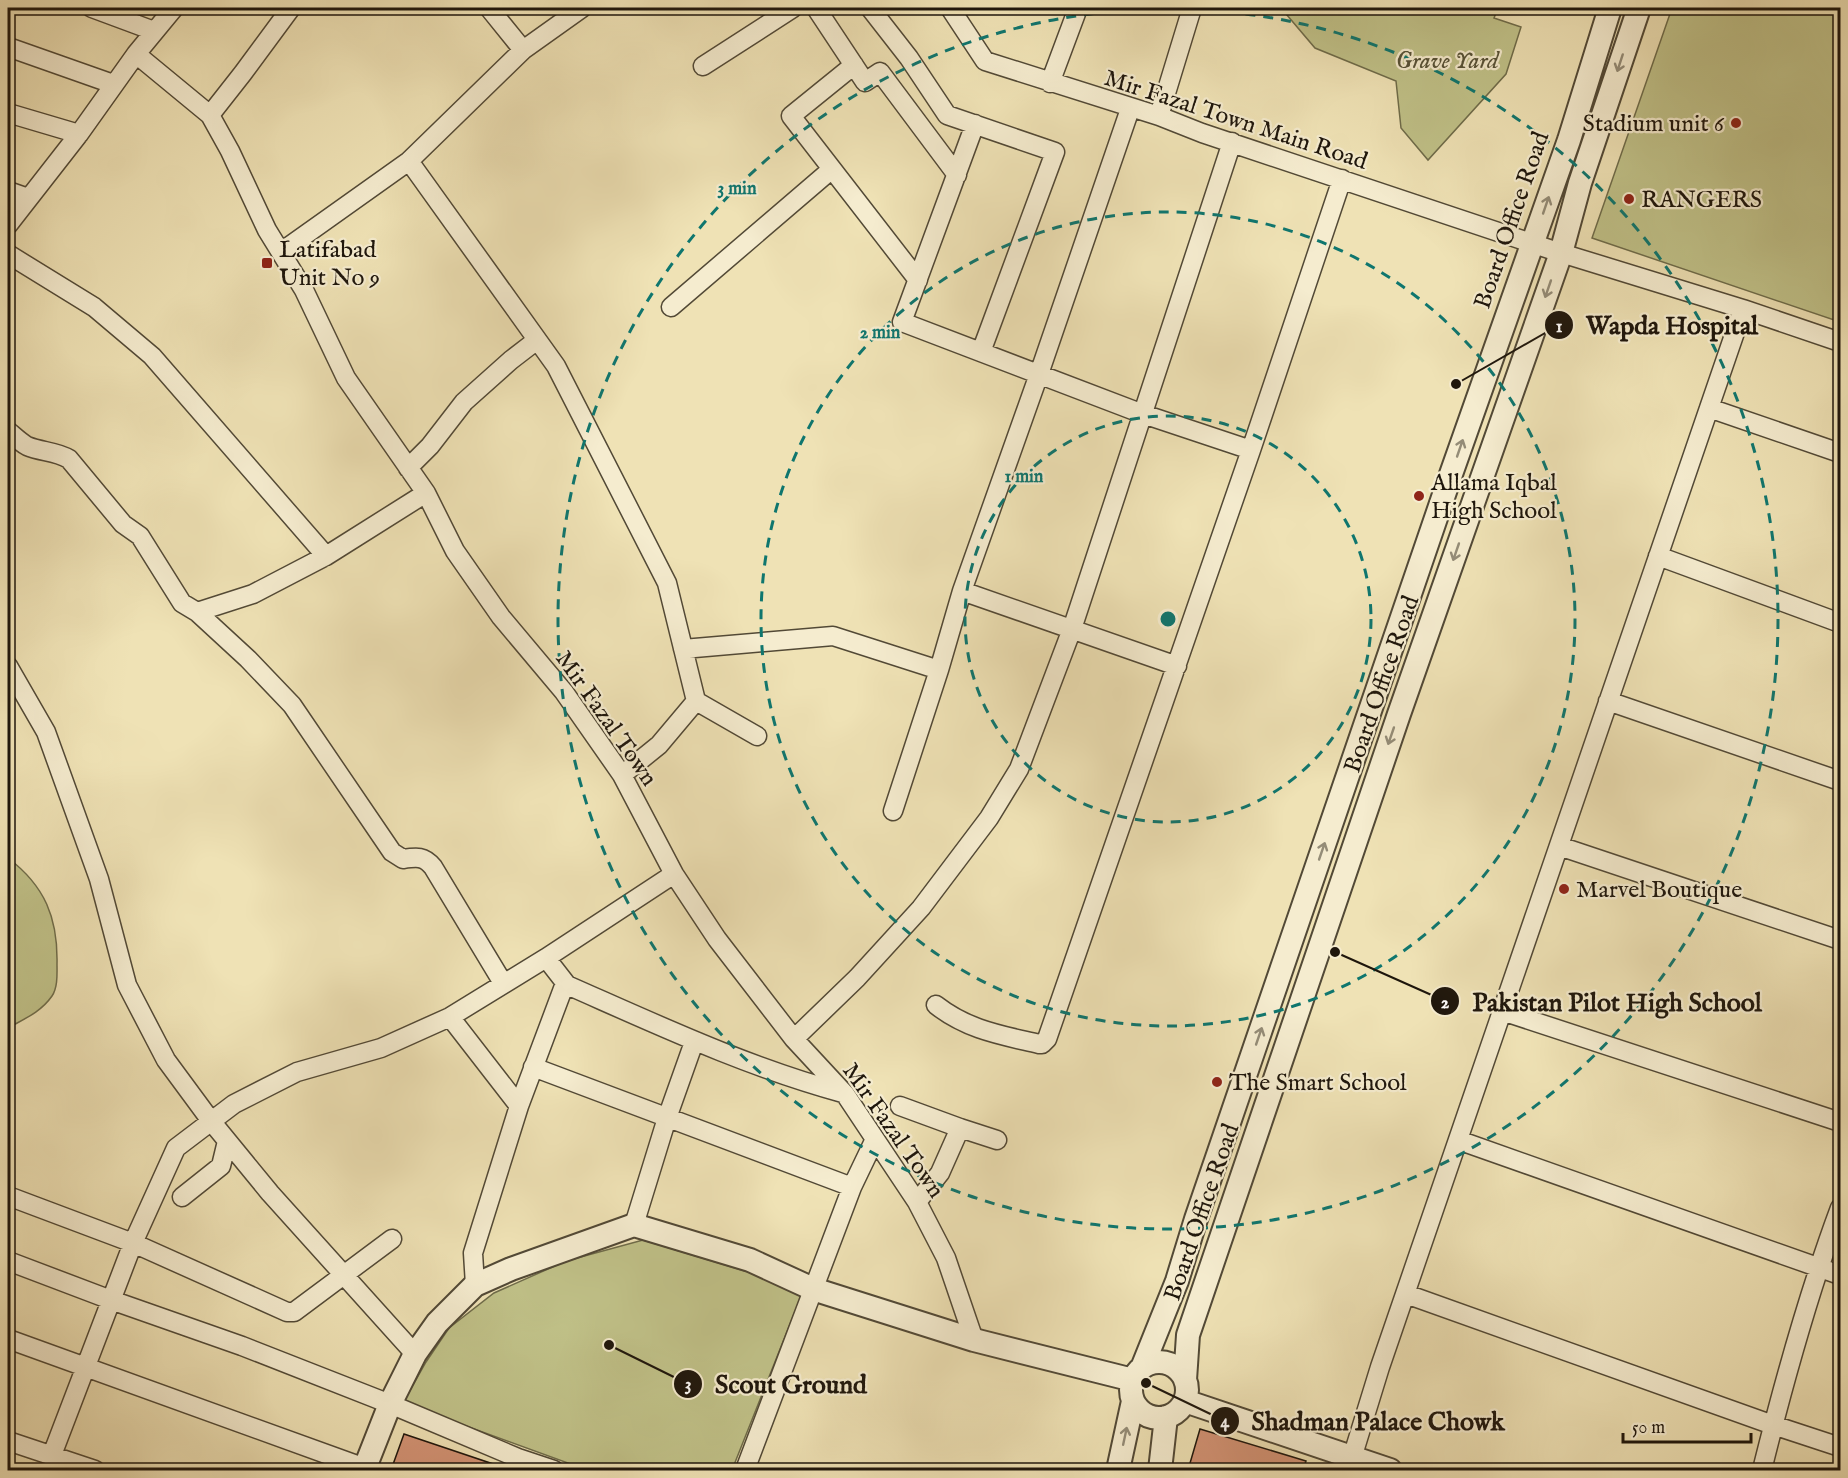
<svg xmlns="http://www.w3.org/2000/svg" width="1848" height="1478" font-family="'IM FELL English',serif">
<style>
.green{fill:#c0c188;stroke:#6f6c4a;stroke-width:1.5}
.building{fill:#d29274;stroke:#1e160c;stroke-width:1.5}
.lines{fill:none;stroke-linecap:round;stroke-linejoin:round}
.minor-casing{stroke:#524936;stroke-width:21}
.tertiary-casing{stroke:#524936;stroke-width:26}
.minor{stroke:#f5eccf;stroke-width:18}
.tertiary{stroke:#f5eccf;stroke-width:22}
.oneway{stroke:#948c77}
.ring{fill:none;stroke:#0f766e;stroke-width:3;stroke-dasharray:10 8}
.poi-dot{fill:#8f2418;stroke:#f5eccf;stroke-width:2}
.labels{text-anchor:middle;stroke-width:4.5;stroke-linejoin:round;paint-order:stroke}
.park-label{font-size:24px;font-style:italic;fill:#575237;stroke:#f5eccf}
.street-label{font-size:24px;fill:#1e160c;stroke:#f5eccf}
.poi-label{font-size:24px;fill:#1e160c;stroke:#f5eccf;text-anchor:start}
.centre{fill:#0f766e;stroke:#f5eccf;stroke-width:3}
.ring-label{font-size:18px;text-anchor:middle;font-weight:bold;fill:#0f766e;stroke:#f5eccf;stroke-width:4.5;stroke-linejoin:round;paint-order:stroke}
.leader{fill:none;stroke:#1e160c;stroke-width:2}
.callout-dot{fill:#1e160c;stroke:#f5eccf;stroke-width:2}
.mark-label{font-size:18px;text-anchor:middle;font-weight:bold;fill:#fff}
.callout-label{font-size:26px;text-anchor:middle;font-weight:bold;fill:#1e160c;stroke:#f5eccf;stroke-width:4.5;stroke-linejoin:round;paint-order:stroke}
</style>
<rect width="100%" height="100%" fill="#efe2b5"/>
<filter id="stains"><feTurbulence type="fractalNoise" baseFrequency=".00333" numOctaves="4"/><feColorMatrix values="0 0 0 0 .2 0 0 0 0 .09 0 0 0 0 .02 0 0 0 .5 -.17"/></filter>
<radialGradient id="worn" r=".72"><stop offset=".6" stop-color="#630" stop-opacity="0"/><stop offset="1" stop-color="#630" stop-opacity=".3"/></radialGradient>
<path class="green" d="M1281,8H1498L1494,18L1521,27L1506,74L1428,160L1401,128L1396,81L1315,48Z
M1672,8H1840V322L1592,238Z
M8,858C45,886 58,918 57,964C57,973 58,987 52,996C41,1012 24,1019 8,1028Z
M643,1240L804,1289L732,1470H587L403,1403L426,1362L449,1328L494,1293L566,1261Z"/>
<path class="building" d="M1200,1429L1306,1461L1303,1470H1188Z
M404,1434L511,1470H391Z"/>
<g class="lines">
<defs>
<path id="minor" d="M92,8L154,31
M489,8L523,50
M582,8L523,50L409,161L556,366L667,583L696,701L659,745L622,775
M816,8L865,82L880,72L957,175
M870,8L909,58L947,115L1055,152L981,352
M950,8L985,61L1159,116L1202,133L1561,253L1743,309L1840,342
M8,47L113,84
M136,54L210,115L230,151L267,230L304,290L346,378L426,493L455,551L501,617L564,692L622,775L674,874L717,939L794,1039L845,1094L917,1202L946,1258L974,1340
M854,65L791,116L918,280
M703,66L793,8
M1050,83L1078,8
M8,113L79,134
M210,115L243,73L291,8
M1159,116L1192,8
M975,124L902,322L1143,414L1251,450
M8,191L28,198
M8,225L79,134L136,54L174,8
M281,252L409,161
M8,254L94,307L152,356L326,556
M671,307L832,169
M1709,408L1840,453
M8,431C14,436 20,442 27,446C41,452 56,451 69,459L123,524L140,536L182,603L197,612
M408,468L430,446L464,402L511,360L537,340
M426,493L326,556L253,594L197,612L248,659L292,705L392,852L403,859C417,857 424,856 433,867L503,983
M1658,556L1840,623
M962,591L1039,374L1130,109
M683,649L833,636L939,670L962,591L1177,666
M8,666L46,732L99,879L127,985L166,1060L211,1121L270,1193L415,1354
M696,701L757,736
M1608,701L1840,781
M893,811L939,670
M1559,846L1840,940
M546,958L567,985
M936,1005C968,1030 1001,1035 1039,1044H1042L1047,1039L1251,450L1342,179
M1502,1011L1840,1122
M450,1017L519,1106
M794,1039L857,978L921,908L989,818L1019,769L1072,629L1232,142
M533,1067L852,1187
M900,1106L960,1128L940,1173L917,1202
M960,1128L997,1140
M1458,1140L1840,1275
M8,1196L133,1243L287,1312H294L392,1239
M182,1197L221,1166L227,1141
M634,1225L667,1118L694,1042
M8,1261L111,1300L242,1346L390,1404L518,1458L554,1470
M475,1285L473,1253L519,1106L564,986L567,985C658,1025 747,1067 843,1093
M1406,1294L1773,1425L1840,1447
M8,1339L365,1468
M8,1441L95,1470
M52,1455L133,1243L176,1148L234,1104L297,1072L381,1048L450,1017L546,958L674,874
M1352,1458L1380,1367L1743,309
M745,1470L852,1187L875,1139
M1762,1470C1784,1381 1808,1294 1840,1208"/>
<path id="tertiary" d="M1131 1390a28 28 0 1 1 56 0a28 28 0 1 1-56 0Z
M1142,1368L1177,1281L1196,1219L1450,477L1569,140L1610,8
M1185,1380L1188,1335L1399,714L1561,253L1580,183L1639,8
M1185,1401L1390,1470
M364,1470L390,1404L415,1354L437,1323L475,1285L511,1269L634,1225L750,1260L813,1289L974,1340L1133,1380
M1118,1470L1133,1401
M1160,1470L1166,1417"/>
</defs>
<use href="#minor" class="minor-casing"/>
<use href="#tertiary" class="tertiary-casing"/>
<use href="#minor" class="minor"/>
<use href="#tertiary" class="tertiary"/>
</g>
<defs><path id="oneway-shaft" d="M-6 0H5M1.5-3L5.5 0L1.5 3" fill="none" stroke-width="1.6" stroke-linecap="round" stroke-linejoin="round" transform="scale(1.5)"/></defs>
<g class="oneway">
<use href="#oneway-shaft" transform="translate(1620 63) rotate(108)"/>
<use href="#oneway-shaft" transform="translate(1546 205) rotate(-71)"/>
<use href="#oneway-shaft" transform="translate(1548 289) rotate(109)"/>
<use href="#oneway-shaft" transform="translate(1460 448) rotate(-71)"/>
<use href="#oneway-shaft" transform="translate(1456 552) rotate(109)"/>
<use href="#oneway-shaft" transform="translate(1391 736) rotate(109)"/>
<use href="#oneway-shaft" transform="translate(1322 851) rotate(-71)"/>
<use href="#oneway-shaft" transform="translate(1259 1036) rotate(-71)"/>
<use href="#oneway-shaft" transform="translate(1125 1436) rotate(-78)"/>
</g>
<g class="ring">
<circle cx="1168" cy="619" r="203"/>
<circle cx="1168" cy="619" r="407"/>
<circle cx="1168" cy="619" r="610"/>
</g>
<g class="poi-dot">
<circle cx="1736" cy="123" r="6"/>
<circle cx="1629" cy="199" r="6"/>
<rect x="261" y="257" width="12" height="12" rx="3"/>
<circle cx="1419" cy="496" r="6"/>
<circle cx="1564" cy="889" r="6"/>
<circle cx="1217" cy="1082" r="6"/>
</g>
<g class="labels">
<g class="park-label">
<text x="1447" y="68">Grave Yard</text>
</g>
<g class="street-label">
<text transform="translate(1236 119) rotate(18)" y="8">Mir Fazal Town Main Road</text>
<text transform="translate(1511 220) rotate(-71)" y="8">Board Office Road</text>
<text transform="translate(1381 684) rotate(-71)" y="8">Board Office Road</text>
<text transform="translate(607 718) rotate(55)" y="8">Mir Fazal Town</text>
<text transform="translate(894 1130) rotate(55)" y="8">Mir Fazal Town</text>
<text transform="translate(1201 1212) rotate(-71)" y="8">Board Office Road</text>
</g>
<g class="poi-label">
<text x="1724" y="131" text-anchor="end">Stadium unit 6</text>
<text x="1641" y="207">RANGERS</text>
<text x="279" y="257">Latifabad<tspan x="279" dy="28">Unit No 9</tspan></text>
<text x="1431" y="490">Allama Iqbal<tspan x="1431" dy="28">High School</tspan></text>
<text x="1576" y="897">Marvel Boutique</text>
<text x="1229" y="1090">The Smart School</text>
</g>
</g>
<circle cx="1168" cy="619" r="9" class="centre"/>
<g class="ring-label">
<text x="737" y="194">3 min</text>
<text x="880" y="338">2 min</text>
<text x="1024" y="482">1 min</text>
</g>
<path class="leader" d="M1456 384L1559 325M1335 952L1445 1001M609 1345L688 1384M1146 1383L1225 1421"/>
<g class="callout-dot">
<circle cx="1456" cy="384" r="6"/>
<circle cx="1335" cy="952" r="6"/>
<circle cx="609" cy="1345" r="6"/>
<circle cx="1146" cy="1383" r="6"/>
<circle cx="1559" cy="325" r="15"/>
<circle cx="1445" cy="1001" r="15"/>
<circle cx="688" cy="1384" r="15"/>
<circle cx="1225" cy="1421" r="15"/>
</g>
<g class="mark-label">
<text x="1559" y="332">1</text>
<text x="1445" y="1008">2</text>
<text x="688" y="1390">3</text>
<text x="1225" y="1427">4</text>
</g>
<g class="callout-label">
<text x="1672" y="334">Wapda Hospital</text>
<text x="1617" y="1011">Pakistan Pilot High School</text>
<text x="791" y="1393">Scout Ground</text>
<text x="1378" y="1430">Shadman Palace Chowk</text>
</g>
<rect width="1848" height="1478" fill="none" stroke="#efe2b5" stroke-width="30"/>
<rect x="9" y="9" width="1830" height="1460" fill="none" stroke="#1e160c" stroke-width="3"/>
<rect x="15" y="15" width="1818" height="1448" fill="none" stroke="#1e160c" stroke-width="1.5"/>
<path d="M1623 1433v9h128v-9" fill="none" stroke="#1e160c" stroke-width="3"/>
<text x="1632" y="1433" font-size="18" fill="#1e160c" stroke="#f5eccf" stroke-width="4.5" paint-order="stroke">50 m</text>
<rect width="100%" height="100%" filter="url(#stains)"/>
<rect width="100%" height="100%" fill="url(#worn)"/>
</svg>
